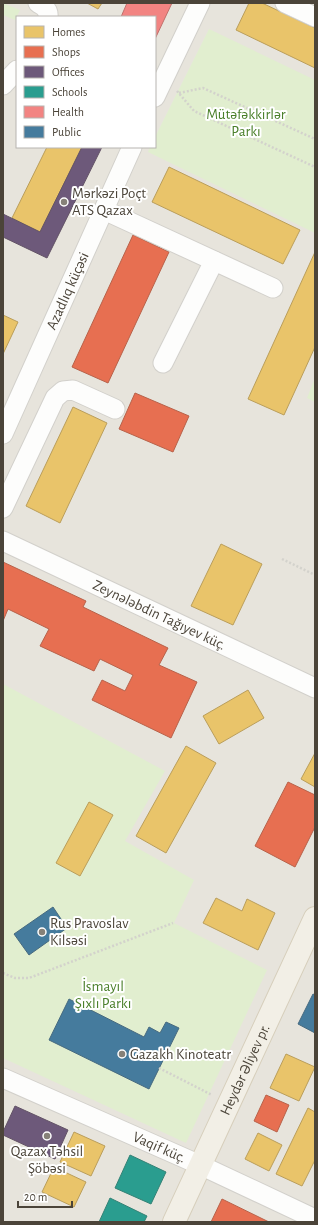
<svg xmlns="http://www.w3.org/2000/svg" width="318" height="1225" font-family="'Alegreya Sans',sans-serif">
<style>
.residential{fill:#e7e4dc;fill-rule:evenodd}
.green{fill:#e1eecf}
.homes{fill:#e9c46a;stroke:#ba9e5b}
.shops{fill:#e76f51;stroke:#b8624a}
.offices{fill:#6d597a;stroke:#635366}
.schools{fill:#2a9d8f;stroke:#348275}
.health{fill:#f28482;stroke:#c0716c}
.public{fill:#457b9d;stroke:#476a7f}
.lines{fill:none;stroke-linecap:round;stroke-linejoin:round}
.minor-casing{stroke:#d2d0cb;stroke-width:21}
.major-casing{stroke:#d6cebb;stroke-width:24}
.path{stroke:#d3d2cc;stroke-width:2.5;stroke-dasharray:2 2;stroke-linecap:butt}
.minor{stroke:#fdfdfc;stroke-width:19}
.major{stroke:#f2efe6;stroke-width:22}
.poi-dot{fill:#868178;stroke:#fff;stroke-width:1.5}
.labels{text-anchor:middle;stroke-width:4;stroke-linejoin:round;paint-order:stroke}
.park-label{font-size:15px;fill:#4a7f2a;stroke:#fff}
.poi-label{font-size:15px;fill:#4b4439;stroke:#fff;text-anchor:start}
.street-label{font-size:15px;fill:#4b4439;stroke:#fff}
</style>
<rect width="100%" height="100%" fill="#f4f2ee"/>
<path class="residential" d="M3,3H315V1222H3ZM17,17H155V147H17Z"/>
<path class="green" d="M3,3L20,10L15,20L3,15Z
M209,29L315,80V233L148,152L150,147H155V137Z
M315,378V402L307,398Z
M3,684L165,771L125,841L194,880L174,923L267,970L186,1143L3,1058Z"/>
<path class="homes" d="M87,3H102L98,9Z
M249,3H262L315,28V68L236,30Z
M47,147H82L40,232L12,218Z
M169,167L300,230L283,264L152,202Z
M315,252V347L284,415L248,399Z
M3,315L18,322L3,354Z
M73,407L107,423L60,523L26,506Z
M221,544L262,564L233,625L191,606Z
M248,690L264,718L219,744L203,716Z
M186,746L216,763L166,853L136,836Z
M315,753V787L301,779Z
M89,802L113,815L80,876L56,863Z
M216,898L242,911L247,899L275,913L258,950L203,923Z
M286,1054L315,1067L299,1101L270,1088Z
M308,1108L315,1112V1160L302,1186L276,1174Z
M74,1132L105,1146L91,1176L60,1162Z
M258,1133L282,1145L269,1171L245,1159Z
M54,1167L86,1182L74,1207L42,1192Z"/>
<path class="shops" d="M133,235L169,252L108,383L72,367Z
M135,393L189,416L173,452L119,429Z
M3,562L86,601L83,607L168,648L159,665L197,682L171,738L92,700L102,680L125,691L133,675L100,659L94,671L40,646L49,629L8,609L3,621Z
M288,782L315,795V827L295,867L255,846Z
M266,1095L289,1105L277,1132L254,1121Z
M222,1199L269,1222H211Z"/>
<path class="offices" d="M82,147H102L47,258L3,237V214L40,232Z
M15,1106L68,1130L55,1159L3,1135V1132Z"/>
<path class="schools" d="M130,1155L166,1172L151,1204L115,1188Z
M110,1198L147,1216L144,1222H99Z"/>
<path class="health" d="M127,3H172L155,39V17H121Z"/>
<path class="public" d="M53,907L67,928L29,955L14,934Z
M313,994L315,995V1033L298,1024Z
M69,999L144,1037L149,1027L160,1033L166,1022L179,1028L149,1089L49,1040Z"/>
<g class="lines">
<defs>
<g id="minor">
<path d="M38,3C44,6 49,10 48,17"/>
<path d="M285,3L315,17"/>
<path d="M3,85L17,70"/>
<path d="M155,97L200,3"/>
<path d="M104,210L273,288"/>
<path d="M163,363L214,261"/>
<path id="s1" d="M3,434L132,147"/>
<path d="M3,508L55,398L63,391L73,390L115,409"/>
<path id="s2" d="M3,541L315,688"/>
<path id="s3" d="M3,1078L200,1165L315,1219"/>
</g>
<g id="major">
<path id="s4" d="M174,1222L315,918"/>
</g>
</defs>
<use href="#minor" class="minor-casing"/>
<use href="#major" class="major-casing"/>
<path class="path" d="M177,91L194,111L315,167
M179,93L203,88L315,139
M282,559L315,575
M3,973L15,978H29L173,923
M159,1068L212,1095"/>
<use href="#minor" class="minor"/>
<use href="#major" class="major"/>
</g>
<g class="poi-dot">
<circle cx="64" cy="202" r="4"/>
<circle cx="42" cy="932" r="4"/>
<circle cx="122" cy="1054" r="4"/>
<circle cx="47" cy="1136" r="4"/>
</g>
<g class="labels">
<g class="park-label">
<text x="246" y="119">Mütəfəkkirlər<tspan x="246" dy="17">Parkı</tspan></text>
<text x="103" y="991">İsmayıl<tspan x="103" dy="17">Şıxlı Parkı</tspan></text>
</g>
<g class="poi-label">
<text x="72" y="198">Mərkəzi Poçt<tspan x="72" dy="17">ATS Qazax</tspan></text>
<text x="50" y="928">Rus Pravoslav<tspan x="50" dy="17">Kilsəsi</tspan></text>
<text x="130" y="1059">Gazakh Kinoteatr</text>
<text x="47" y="1156" text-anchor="middle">Qazax Təhsil<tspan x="47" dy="17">Şöbəsi</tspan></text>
</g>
<g class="street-label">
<text dy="5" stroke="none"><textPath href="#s1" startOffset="157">Azadlıq küçəsi</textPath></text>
<text dy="5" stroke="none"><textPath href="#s2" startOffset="173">Zeynələbdin Tağıyev küç.</textPath></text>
<text dy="5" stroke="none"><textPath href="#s4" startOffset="168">Heydər Əliyev pr.</textPath></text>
<text dy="5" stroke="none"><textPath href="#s3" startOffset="171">Vaqif küç.</textPath></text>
</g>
</g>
<rect width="318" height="1225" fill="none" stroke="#4b4439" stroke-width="8"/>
<rect x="16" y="16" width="140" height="132" fill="#ffffff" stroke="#b7b4b0"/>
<rect x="24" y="26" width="20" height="12" fill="#e9c46a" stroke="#b7b4b0"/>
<text x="52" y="36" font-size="12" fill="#4b4439">Homes</text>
<rect x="24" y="46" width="20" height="12" fill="#e76f51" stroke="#b7b4b0"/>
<text x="52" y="56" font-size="12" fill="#4b4439">Shops</text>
<rect x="24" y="66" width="20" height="12" fill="#6d597a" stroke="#b7b4b0"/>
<text x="52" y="76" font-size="12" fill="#4b4439">Offices</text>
<rect x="24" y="86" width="20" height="12" fill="#2a9d8f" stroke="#b7b4b0"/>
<text x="52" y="96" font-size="12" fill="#4b4439">Schools</text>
<rect x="24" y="106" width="20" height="12" fill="#f28482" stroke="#b7b4b0"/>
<text x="52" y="116" font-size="12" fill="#4b4439">Health</text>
<rect x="24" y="126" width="20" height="12" fill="#457b9d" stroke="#b7b4b0"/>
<text x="52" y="136" font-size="12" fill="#4b4439">Public</text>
<path d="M18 1201v6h54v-6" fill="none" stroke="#4b4439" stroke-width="2"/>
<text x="24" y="1201" font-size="12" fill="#4b4439" stroke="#ffffff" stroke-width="3" paint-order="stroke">20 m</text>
</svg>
